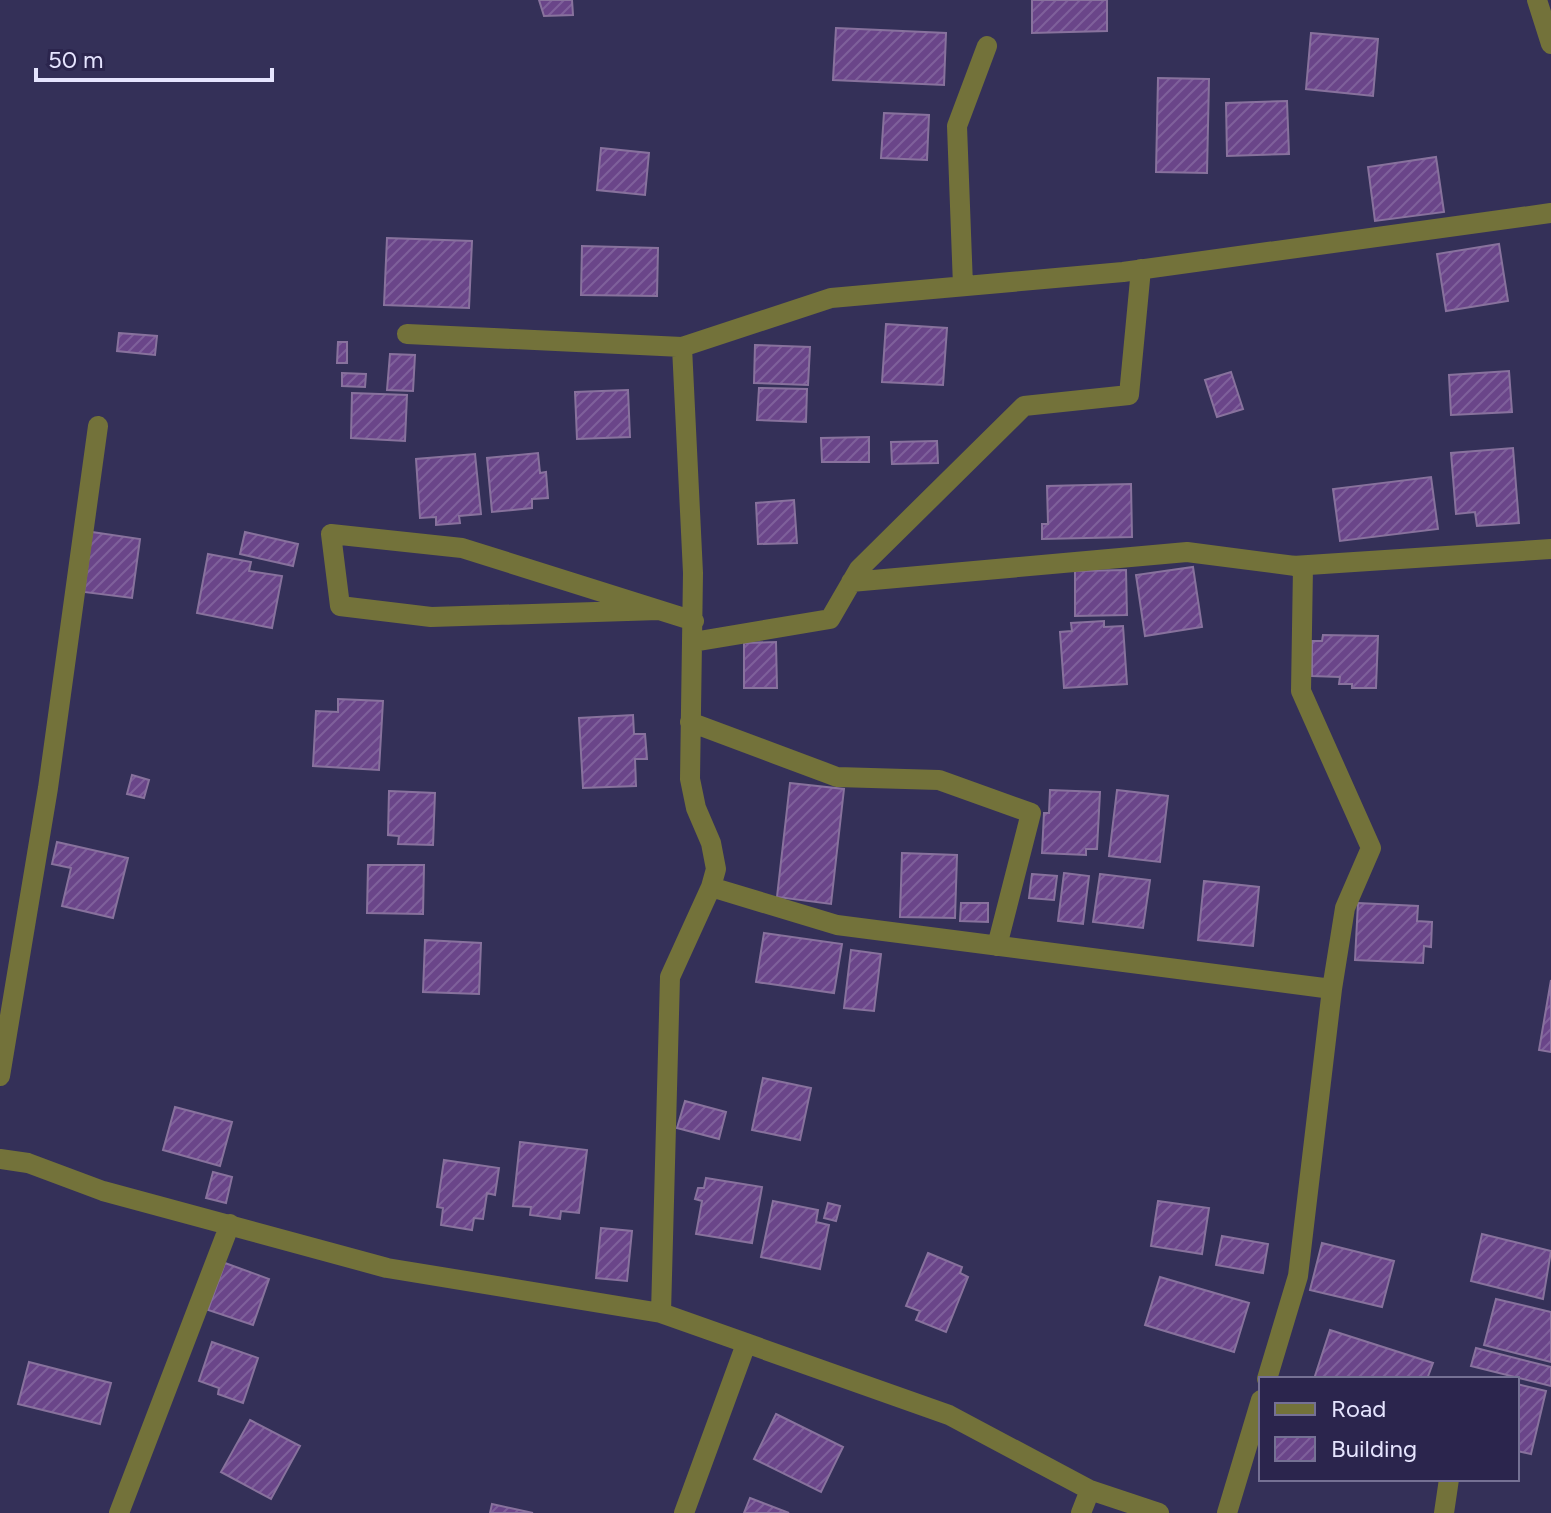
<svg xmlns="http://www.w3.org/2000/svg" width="1551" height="1513" font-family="Figtree,sans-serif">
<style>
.building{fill:url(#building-hatch);stroke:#88729d;stroke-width:2}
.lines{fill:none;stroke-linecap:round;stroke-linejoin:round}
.minor{stroke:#73723a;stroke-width:20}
</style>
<defs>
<pattern id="building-hatch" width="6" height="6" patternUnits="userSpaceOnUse" patternTransform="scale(2)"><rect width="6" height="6" fill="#6a4589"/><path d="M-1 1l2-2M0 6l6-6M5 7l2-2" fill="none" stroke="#7f609b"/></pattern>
</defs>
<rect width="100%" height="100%" fill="#343058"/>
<path class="building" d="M539,0H572L573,15L544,16Z
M1032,0H1107V31L1032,33Z
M836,28L946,33L944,85L833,80Z
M1311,33L1378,39L1373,96L1306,89Z
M1158,78L1209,79L1207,173L1156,172Z
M1287,101L1289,154L1227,156L1226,103Z
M884,113L929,115L927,160L881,158Z
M601,148L649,153L645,195L597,190Z
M1436,157L1444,212L1375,221L1368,167Z
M387,238L472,241L469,308L384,305Z
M1499,244L1508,301L1446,311L1437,254Z
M582,246L658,248L657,296L581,295Z
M886,324L947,328L943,385L882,382Z
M119,333L157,336L155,355L117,351Z
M338,342H347V363H337Z
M755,345L810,347L808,385L754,383Z
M390,354L415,355L413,391L387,390Z
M1509,371L1512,412L1451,415L1449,375Z
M1231,372L1243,409L1217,417L1205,380Z
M342,373L366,374L365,387L342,386Z
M759,388L807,389L806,422L757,420Z
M628,390L630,437L577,439L575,392Z
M352,393L407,395L405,441L351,438Z
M869,437V462H822L821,438Z
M937,441L938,463L892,464L891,442Z
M1513,448L1519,523L1477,526L1475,512L1456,514L1451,453Z
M538,453L540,473L546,472L548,498L532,499V508L492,512L487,458Z
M475,454L481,514L459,516L460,523L436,525V517L420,518L416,459Z
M1431,477L1438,529L1340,541L1333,489Z
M1131,484L1132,537L1042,539V524H1048L1047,486Z
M794,500L797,543L758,544L756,503Z
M92,532L140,539L132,598L84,592Z
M245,532L298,544L293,566L240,554Z
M208,554L251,562L249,571L282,576L272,628L197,613Z
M1193,567L1202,627L1145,636L1136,575Z
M1126,570L1127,615L1075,616V571Z
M1104,621V627L1123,626L1127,684L1064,688L1060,632L1072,631L1071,623Z
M1323,635L1378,636L1376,688H1352V684H1339L1340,677L1312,676V641H1322Z
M776,642L777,688H744V643Z
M338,699L383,701L379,770L313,766L316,711L338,712Z
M633,715L634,734H645L647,759H635L636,786L583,788L579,718Z
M132,775L149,780L144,798L127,794Z
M790,783L844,789L831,904L777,897Z
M1050,790L1100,792L1097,849H1086V855L1042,853L1044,813H1049Z
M1117,790L1168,796L1160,862L1109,856Z
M389,791L435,793L433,845L398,844L399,836L388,835Z
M57,842L128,858L113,918L62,906L71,868L52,864Z
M902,853L957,855L955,918L900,917Z
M368,865H424L423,914L367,913Z
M1064,873L1089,876L1083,924L1058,921Z
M1032,874L1057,876L1054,900L1029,898Z
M1100,874L1150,880L1143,928L1093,922Z
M1204,881L1259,887L1253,946L1198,940Z
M961,903H988V922L960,921Z
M1358,903L1418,906L1417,921L1432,922L1431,947L1424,946L1423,963L1355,960Z
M764,933L842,944L834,993L756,982Z
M425,940L481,943L479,994L423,992Z
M851,950L881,954L874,1011L844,1008Z
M1551,980V1052L1539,1050Z
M763,1078L811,1088L800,1140L752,1130Z
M685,1101L726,1112L719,1139L677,1128Z
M175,1107L232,1122L220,1166L163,1150Z
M520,1142L587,1150L579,1213L561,1211L560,1219L530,1215L531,1207L513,1206Z
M444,1160L499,1168L495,1195L487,1193L483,1219L474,1218L472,1230L441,1225L443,1208L437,1207Z
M213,1172L232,1177L226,1203L206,1198Z
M706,1178L762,1187L752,1243L696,1234L702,1201L695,1199L698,1188H704Z
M773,1201L818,1210L816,1222L829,1225L820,1269L761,1257Z
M1158,1201L1209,1208L1202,1254L1151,1246Z
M828,1203L840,1206L836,1221L824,1218Z
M601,1228L632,1231L627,1281L596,1278Z
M1482,1234L1551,1251L1543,1299L1471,1281Z
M1222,1236L1268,1244L1263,1273L1216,1265Z
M1322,1243L1394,1261L1382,1307L1310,1290Z
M928,1253L962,1267L960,1273L968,1277L946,1332L916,1320L920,1311L906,1306Z
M225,1263L269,1279L253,1325L208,1310Z
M1160,1277L1249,1303L1234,1352L1145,1325Z
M1496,1299L1551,1312V1362L1484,1345Z
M1330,1330L1433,1363L1427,1379H1314Z
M212,1342L258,1358L243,1403L218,1394L219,1388L199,1381Z
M1476,1348L1551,1367V1386L1471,1366Z
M29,1362L111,1383L100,1424L18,1404Z
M1517,1384L1546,1391L1531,1454L1517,1451Z
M776,1414L843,1447L821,1492L754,1459Z
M250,1420L300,1446L271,1499L221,1472Z
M750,1498L789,1513H744Z
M492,1504L533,1513H490Z"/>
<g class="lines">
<path class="minor" d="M1537,0L1551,44
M963,286L957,126L987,46
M407,334L682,347L831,298L1123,272L1551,213
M1293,566L1551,549
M851,582L1187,552L1303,567L1301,691L1371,848L1345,908L1332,989L1298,1276L1267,1379
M659,610L431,617L340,606L331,534L462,548L694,621
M693,642L830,619L859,569L1024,406L1129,395L1141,269
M690,722L837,777L939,780L1031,813L997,946
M711,887L837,925L1332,989
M0,1076L48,788L98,426
M0,1159L28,1163L103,1191L387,1268L661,1313L949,1415L1090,1490L1159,1513
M661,1313L670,977L711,887L716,869L711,843L696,808L690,779L693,573L682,347
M119,1513L230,1224
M684,1513L746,1344
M1081,1513L1090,1490
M1227,1513L1261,1400
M1444,1513L1449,1479"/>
</g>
<rect x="1259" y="1377" width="260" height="104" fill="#2b254d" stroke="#757194" stroke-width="2"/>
<rect x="1275" y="1403" width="40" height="12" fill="#73723a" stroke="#757194" stroke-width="2"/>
<text x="1331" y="1417" font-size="24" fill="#e5e4fe">Road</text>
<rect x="1275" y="1437" width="40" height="24" fill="url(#building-hatch)" stroke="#757194" stroke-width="2"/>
<text x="1331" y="1457" font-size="24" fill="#e5e4fe">Building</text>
<path d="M36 68v12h236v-12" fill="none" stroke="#e5e4fe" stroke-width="4"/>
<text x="48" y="68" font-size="24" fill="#e5e4fe" stroke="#2b254d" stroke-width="6" paint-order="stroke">50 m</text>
</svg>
